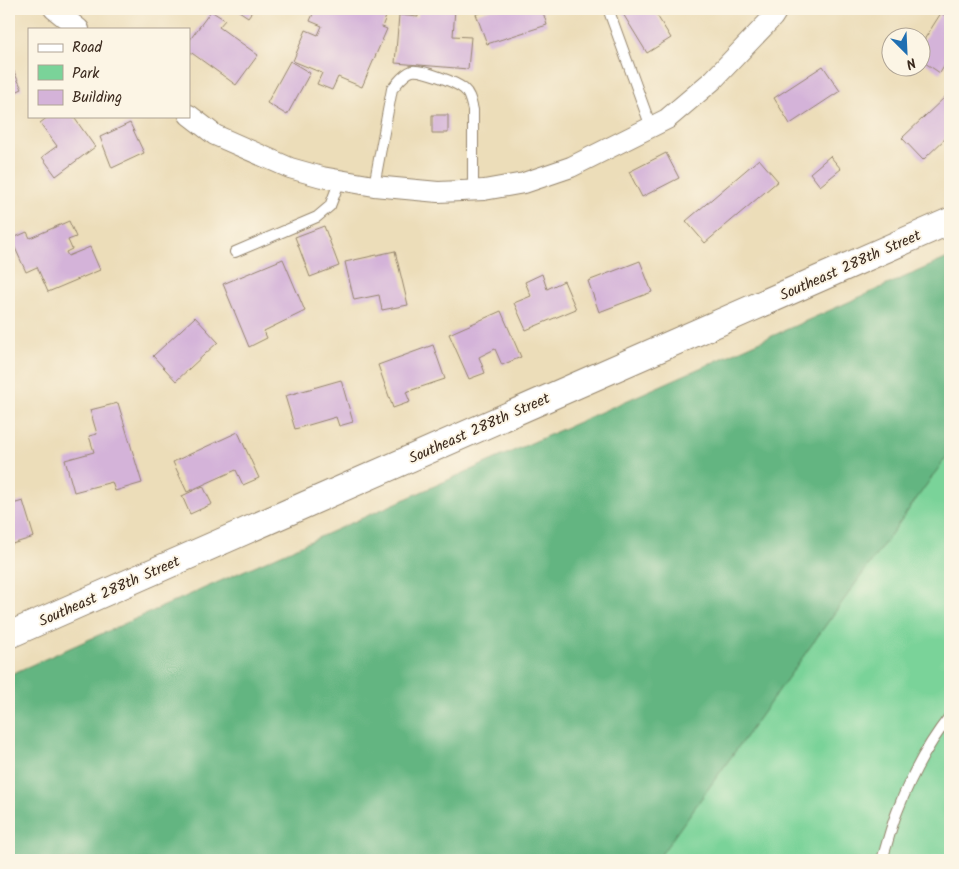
<svg xmlns="http://www.w3.org/2000/svg" width="959" height="869" font-family="Kalam,sans-serif">
<style>
.green{fill:#7ad399;stroke:#5a7e5c}
.forest{fill:#63b581;stroke:#4f7050}
.building{fill:#d4b3d9}
.lines{fill:none;stroke-linecap:round;stroke-linejoin:round}
.service-casing{stroke:#94846c;stroke-width:12}
.minor-casing{stroke:#94846c;stroke-width:22}
.tertiary-casing{stroke:#94846c;stroke-width:28}
.service{stroke:#fff;stroke-width:10}
.minor{stroke:#fff;stroke-width:20}
.tertiary{stroke:#fff;stroke-width:26}
.labels{text-anchor:middle;stroke-width:4;stroke-linejoin:round;paint-order:stroke}
.street-label{font-size:15px;fill:#3b2a1e;stroke:#fcf5e5}
</style>
<rect width="100%" height="100%" fill="#fcf5e5"/>
<filter id="ink" filterUnits="userSpaceOnUse"><feTurbulence type="fractalNoise" baseFrequency=".02" numOctaves="2"/><feDisplacementMap in="SourceGraphic" scale="10" xChannelSelector="R" yChannelSelector="G"/><feConvolveMatrix kernelMatrix="1 2 1 2 8 2 1 2 1" color-interpolation-filters="sRGB"/></filter>
<filter id="wash" filterUnits="userSpaceOnUse"><feTurbulence type="fractalNoise" baseFrequency=".0096" numOctaves="4" result="noise"/><feDisplacementMap in="SourceGraphic" scale="20" xChannelSelector="R" yChannelSelector="G"/><feGaussianBlur stdDeviation="1.12" result="paint"/><feColorMatrix in="noise" values="0 0 0 0 0 0 0 0 0 0 0 0 0 0 0 0 0 1.4 0 .05"/><feComposite in="paint" operator="in"/></filter>
<g filter="url(#wash)">
<rect width="100%" height="100%" fill="#ecddb9"/>
<path class="green" d="M950,452V860H657Z"/>
<path class="forest" d="M950,257V452L657,860H9V675Z"/>
<g id="blocks">
<path class="building" d="M236,9H254L248,17Z
M315,9H354L360,11L361,9H389L382,27L387,29L362,87L338,77L332,90L317,84L322,73L293,61L306,30L318,35L322,26L310,21Z
M418,9H455L453,36L471,37L468,69L395,63L399,15L418,17Z
M492,9H542L547,25L487,44L476,14Z
M620,9H653L671,38L647,53Z
M211,11L225,20L219,27L258,55L236,85L189,51V41Z
M941,13L950,19V57L940,73L922,61V43Z
M9,61L22,89L9,95Z
M290,61L310,73L287,115L267,103Z
M823,66L840,91L790,124L774,98Z
M946,96L950,100V134L923,160L902,138Z
M432,115H448V133H432Z
M49,116H73L95,147L56,176L42,157L57,146L40,123Z
M130,123L144,153L112,168L100,137Z
M666,153L679,178L642,197L629,172Z
M830,156L841,169L820,186L810,173Z
M759,159L778,181L705,243L686,221Z
M69,221L76,237L68,240L72,249L66,252L68,256L90,247L100,270L48,292L37,267L26,272L11,239L27,232L30,238Z
M324,226L339,266L310,277L295,237Z
M395,251L408,305L382,310L379,295L354,300L345,262Z
M283,259L305,311L264,331L267,338L249,347L223,284Z
M640,261L652,292L599,312L588,281Z
M542,274L547,289L564,281L576,309L526,330L514,303L531,296L525,282Z
M501,311L521,357L502,365L495,349L479,357L485,373L469,379L449,334Z
M195,317L218,342L176,381L153,356Z
M433,345L445,379L406,392L410,402L393,408L378,365Z
M341,380L353,422L339,426L336,417L295,429L285,396Z
M118,403L142,483L115,491L112,482L74,492L65,460L94,452L89,436L97,434L90,410Z
M238,432L259,478L243,485L236,470L187,492L173,462Z
M203,486L212,504L190,514L182,496Z
M23,501L34,537L9,545V505Z"/>
</g>
</g>
<g filter="url(#ink)">
<use href="#blocks" fill-opacity="0" stroke="#94846c" stroke-width="1"/>
<g class="lines">
<defs>
<path id="service" d="M610,14L651,127
M374,186L392,89C398,83 403,74 412,71C421,69 456,82 464,89C470,94 471,103 473,110V190
M235,252L317,217L330,206L340,180
M882,860C887,844 891,827 897,812C910,778 928,744 950,716"/>
<path id="minor" d="M54,9L79,29
M189,115L215,135L290,168L322,177L374,186L438,192L484,190L524,183L571,167L667,119L713,80L773,17L778,9"/>
<path id="tertiary" d="M9,635L950,221"/>
</defs>
<use href="#service" class="service-casing"/>
<use href="#minor" class="minor-casing"/>
<use href="#tertiary" class="tertiary-casing"/>
<use href="#service" class="service"/>
<use href="#minor" class="minor"/>
<use href="#tertiary" class="tertiary"/>
</g>
</g>
<g class="labels">
<g class="street-label">
<text transform="translate(850 265) rotate(-24)" y="5">Southeast 288th Street</text>
<text transform="translate(479 428) rotate(-24)" y="5">Southeast 288th Street</text>
<text transform="translate(109 591) rotate(-24)" y="5">Southeast 288th Street</text>
</g>
</g>
<rect width="959" height="869" fill="none" stroke="#fcf5e5" stroke-width="30"/>
<rect x="28" y="28" width="162" height="90" fill="#fcf5e5" stroke="#afa495"/>
<rect x="38" y="44" width="25" height="8" fill="#ffffff" stroke="#afa495"/>
<text x="72" y="52" font-size="15" fill="#3b2a1e">Road</text>
<rect x="38" y="65" width="25" height="15" fill="#7ad399" stroke="#afa495"/>
<text x="72" y="78" font-size="15" fill="#3b2a1e">Park</text>
<rect x="38" y="90" width="25" height="15" fill="#d4b3d9" stroke="#afa495"/>
<text x="72" y="102" font-size="15" fill="#3b2a1e">Building</text>
<g transform="translate(906 52) rotate(156)"><circle r="24" fill="#fcf5e5" stroke="#afa495"/>
<path d="M0-4L9 19L0 12L-9 19Z" fill="#1f6fb2"/>
<text y="-8" font-size="14" font-weight="bold" text-anchor="middle" fill="#3b2a1e">N</text>
</g>
</svg>
